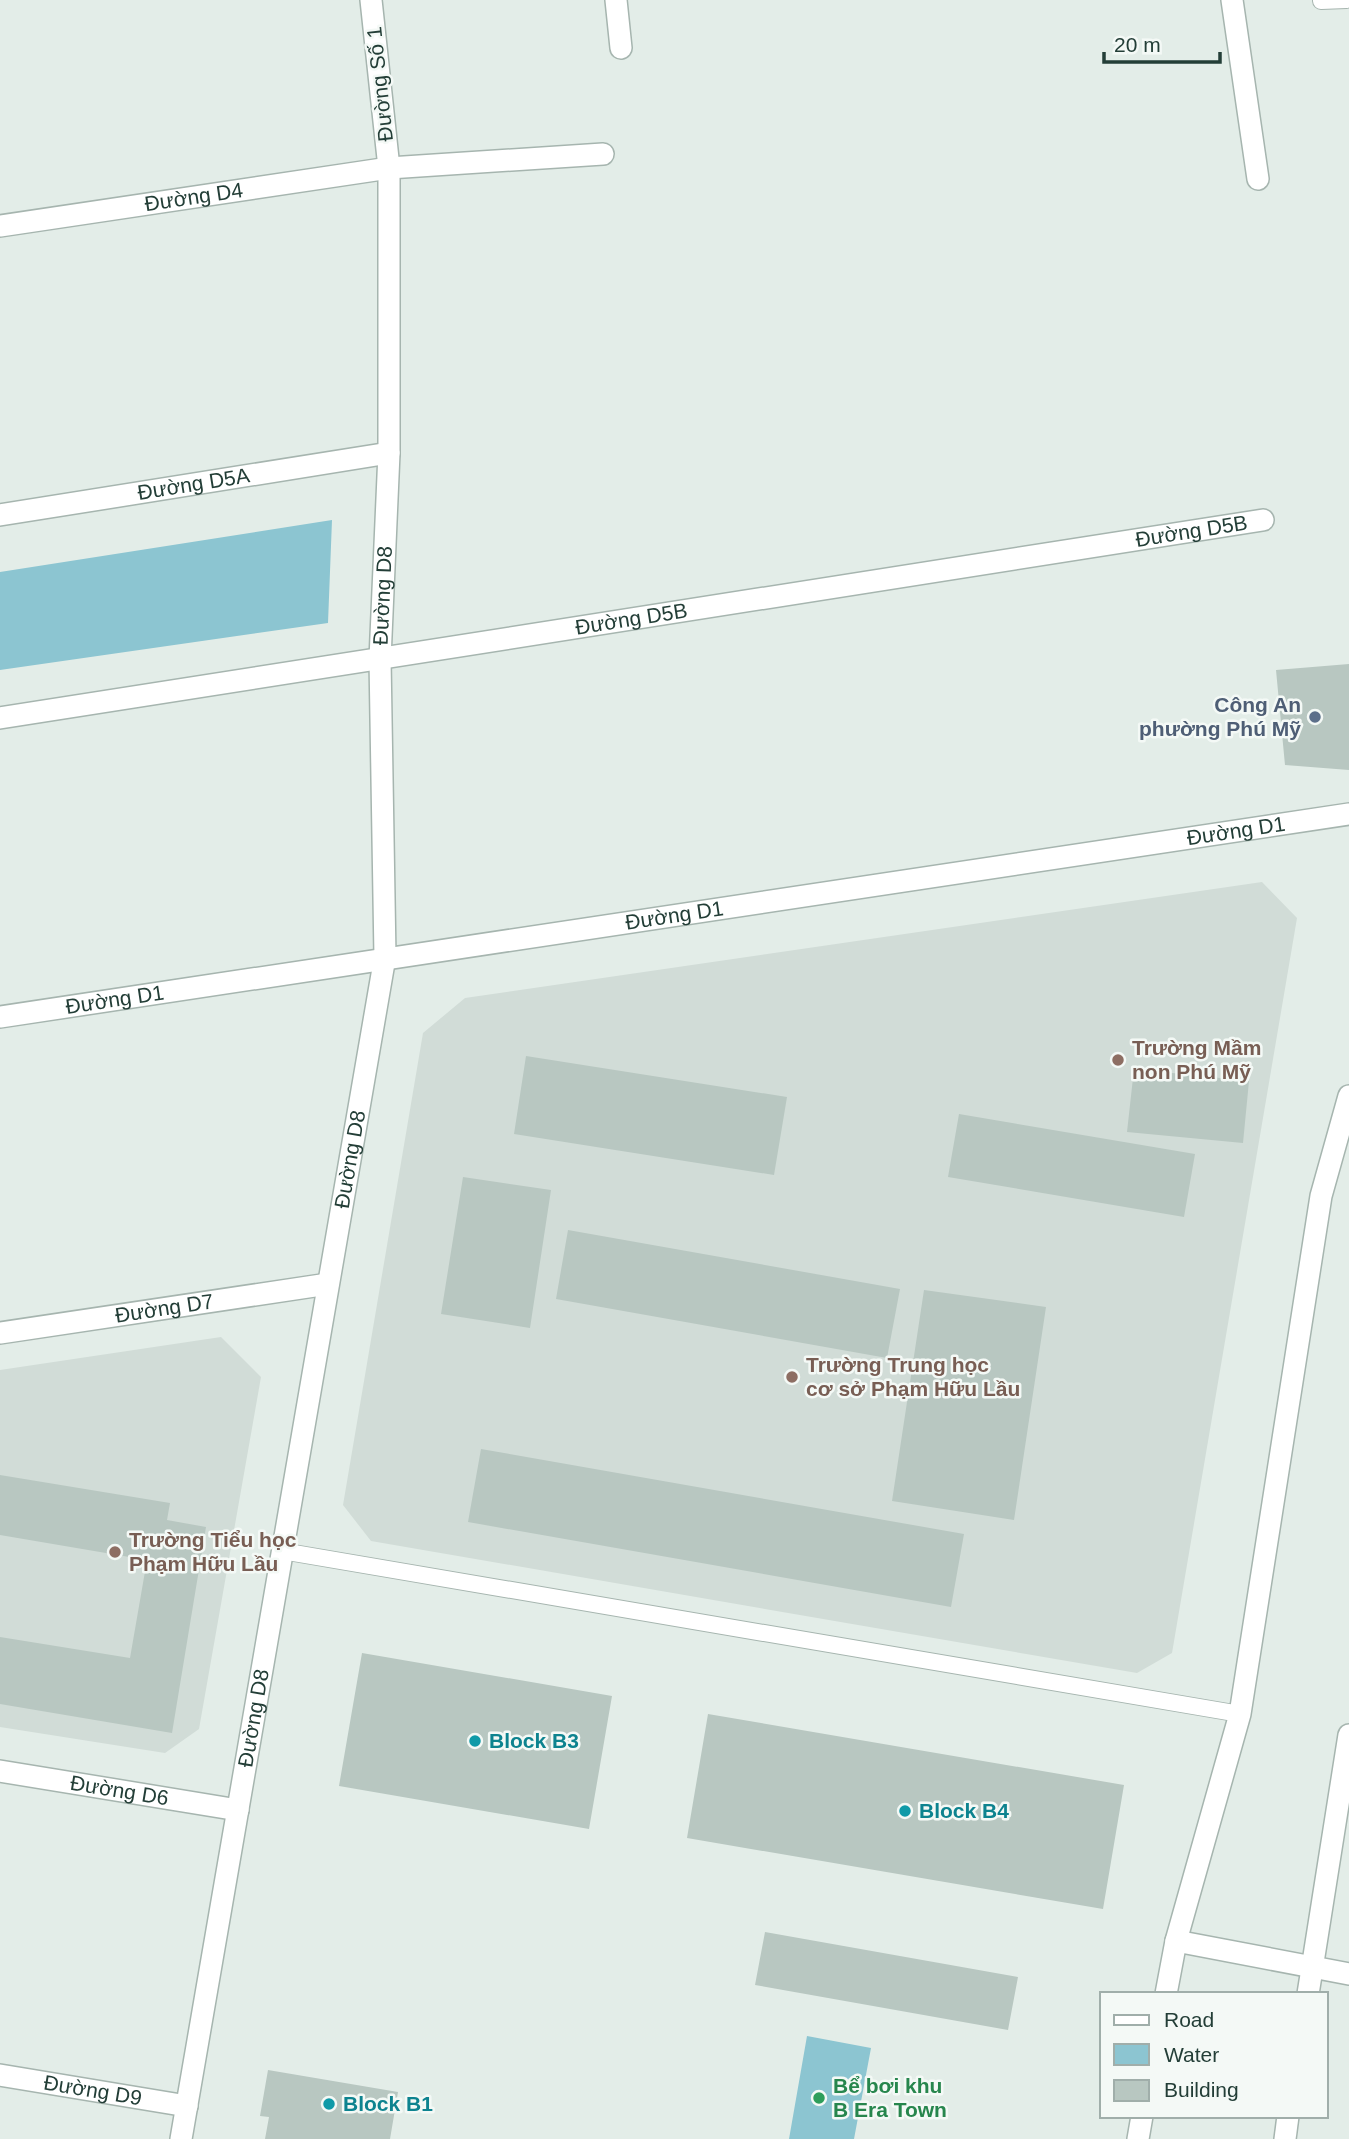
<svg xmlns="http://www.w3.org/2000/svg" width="1349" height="2139" font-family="Helvetica,sans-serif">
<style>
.built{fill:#d1dcd7}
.water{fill:#8cc5d1}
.building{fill:#b8c7c1}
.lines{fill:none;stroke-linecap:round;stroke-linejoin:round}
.service-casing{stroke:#a6b5af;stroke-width:18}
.minor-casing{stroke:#a6b5af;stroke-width:24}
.service{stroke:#fff;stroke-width:16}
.minor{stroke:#fff;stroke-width:21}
.service-dot{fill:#5c6f8a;stroke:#f4f9f6;stroke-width:2.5}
.education-dot{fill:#8d6e63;stroke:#f4f9f6;stroke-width:2.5}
.culture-dot{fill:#0f9aa8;stroke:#f4f9f6;stroke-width:2.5}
.leisure-dot{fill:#2e9e5b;stroke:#f4f9f6;stroke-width:2.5}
.labels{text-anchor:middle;stroke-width:5;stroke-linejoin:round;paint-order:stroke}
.street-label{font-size:21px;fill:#233e37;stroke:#f4f9f6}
.service-label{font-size:21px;font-weight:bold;fill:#4e5e75;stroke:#f4f9f6;text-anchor:end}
.education-label{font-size:21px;font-weight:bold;fill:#785e54;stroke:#f4f9f6;text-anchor:start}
.culture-label{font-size:21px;font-weight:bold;fill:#0d838f;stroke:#f4f9f6;text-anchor:start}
.leisure-label{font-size:21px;font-weight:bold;fill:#27864d;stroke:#f4f9f6;text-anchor:start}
</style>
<rect width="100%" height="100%" fill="#e3ede8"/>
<path class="built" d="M1262,882L1297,918L1172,1653L1137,1673L371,1541L343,1505L423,1033L465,998Z
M221,1337L261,1377L199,1729L165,1753L0,1727V1370Z"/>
<path class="water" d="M332,520L328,623L0,670V572Z
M807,2036L871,2048L854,2139H789Z"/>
<path class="building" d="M1349,664V770L1285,765L1276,670Z
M526,1056L787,1097L774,1175L514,1134Z
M1134,1069L1249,1081L1243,1143L1127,1132Z
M959,1114L1195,1154L1184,1217L948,1177Z
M463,1177L551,1190L530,1328L441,1314Z
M568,1230L900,1289L887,1358L556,1299Z
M924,1290L1046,1307L1014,1520L892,1501Z
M481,1449L964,1534L951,1607L468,1522Z
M0,1475L170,1503L167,1520L206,1527L172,1733L0,1704V1637L130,1658L147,1560L0,1535Z
M362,1653L612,1696L589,1829L339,1786Z
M708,1714L1124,1785L1103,1909L687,1838Z
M765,1932L1018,1977L1008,2030L755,1985Z
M268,2070L398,2092L390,2139H265L269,2117L260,2116Z"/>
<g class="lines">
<defs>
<path id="service" d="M1321,1L1346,0
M282,1551L1240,1714"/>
<g id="minor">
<path d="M616,0L621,48"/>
<path d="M1232,0L1258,179"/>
<path id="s1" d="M0,226L389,168L603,154"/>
<path id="s2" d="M0,515L389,453"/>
<path id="s3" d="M0,718L1263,520"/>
<path id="s4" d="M0,1017L1349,814"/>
<path id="s5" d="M0,1333L328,1284"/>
<path id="s6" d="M0,1771L238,1810"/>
<path d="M1176,1941L1349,1974"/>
<path d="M1166,1994L1176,1941L1240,1714L1321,1196L1349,1096"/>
<path d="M1308,1994L1349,1735"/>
<path id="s7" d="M0,2075L187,2106"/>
<path id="s8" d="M181,2139L385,957L380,659L389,453V168L371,0"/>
<path d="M1138,2139L1142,2116"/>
<path d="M1285,2139L1288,2116"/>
</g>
</defs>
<use href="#service" class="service-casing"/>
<use href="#minor" class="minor-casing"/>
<use href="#service" class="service"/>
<use href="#minor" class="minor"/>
</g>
<circle class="service-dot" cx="1315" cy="717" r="7"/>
<g class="education-dot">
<circle cx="1118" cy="1060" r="7"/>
<circle cx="792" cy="1377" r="7"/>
<circle cx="115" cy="1552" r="7"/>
</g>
<g class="culture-dot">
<circle cx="475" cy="1741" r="7"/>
<circle cx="905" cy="1811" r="7"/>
<circle cx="329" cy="2104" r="7"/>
</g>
<circle class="leisure-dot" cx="819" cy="2098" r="7"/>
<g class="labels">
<g class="street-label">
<text transform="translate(380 84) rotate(-96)" y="7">Đường Số 1</text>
<text dy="7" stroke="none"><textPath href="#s1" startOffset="196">Đường D4</textPath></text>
<text dy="7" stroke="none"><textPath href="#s2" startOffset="196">Đường D5A</textPath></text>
<text dy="7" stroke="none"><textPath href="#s3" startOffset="1206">Đường D5B</textPath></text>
<text dy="7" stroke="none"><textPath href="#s8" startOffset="1561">Đường D8</textPath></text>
<text dy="7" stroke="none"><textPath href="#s3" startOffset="639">Đường D5B</textPath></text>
<text dy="7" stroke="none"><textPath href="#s4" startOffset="1250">Đường D1</textPath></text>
<text dy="7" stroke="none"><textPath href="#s4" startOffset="682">Đường D1</textPath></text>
<text dy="7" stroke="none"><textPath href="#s4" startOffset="116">Đường D1</textPath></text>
<text dy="7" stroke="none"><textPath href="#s8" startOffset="994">Đường D8</textPath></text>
<text dy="7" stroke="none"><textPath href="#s5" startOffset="166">Đường D7</textPath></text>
<text dy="7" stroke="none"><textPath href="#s8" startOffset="427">Đường D8</textPath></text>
<text dy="7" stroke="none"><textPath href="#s6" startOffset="121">Đường D6</textPath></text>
<text dy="7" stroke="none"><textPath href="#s7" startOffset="94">Đường D9</textPath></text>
</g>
<g class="service-label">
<text x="1301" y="712">Công An<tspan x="1301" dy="24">phường Phú Mỹ</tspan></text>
</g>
<g class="education-label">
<text x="1132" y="1055">Trường Mầm<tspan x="1132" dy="24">non Phú Mỹ</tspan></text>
<text x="806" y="1372">Trường Trung học<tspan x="806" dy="24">cơ sở Phạm Hữu Lầu</tspan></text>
<text x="129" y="1547">Trường Tiểu học<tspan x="129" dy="24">Phạm Hữu Lầu</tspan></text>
</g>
<g class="culture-label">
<text x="489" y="1748">Block B3</text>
<text x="919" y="1818">Block B4</text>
<text x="343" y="2111">Block B1</text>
</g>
<g class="leisure-label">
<text x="833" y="2093">Bể bơi khu<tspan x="833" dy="24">B Era Town</tspan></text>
</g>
</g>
<rect x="1100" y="1992" width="228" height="126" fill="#f4f9f6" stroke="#a0aeaa" stroke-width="2"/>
<rect x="1114" y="2015" width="35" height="10" fill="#ffffff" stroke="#a0aeaa" stroke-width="2"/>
<text x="1164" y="2027" font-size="21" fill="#233e37">Road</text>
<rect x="1114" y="2044" width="35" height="21" fill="#8cc5d1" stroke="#a0aeaa" stroke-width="2"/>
<text x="1164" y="2062" font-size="21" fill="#233e37">Water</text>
<rect x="1114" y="2080" width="35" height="21" fill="#b8c7c1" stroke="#a0aeaa" stroke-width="2"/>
<text x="1164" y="2097" font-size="21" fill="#233e37">Building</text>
<path d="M1104 52v10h116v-10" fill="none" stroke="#233e37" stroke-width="3.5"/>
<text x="1114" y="52" font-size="21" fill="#233e37" stroke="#f4f9f6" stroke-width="5" paint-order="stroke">20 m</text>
</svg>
